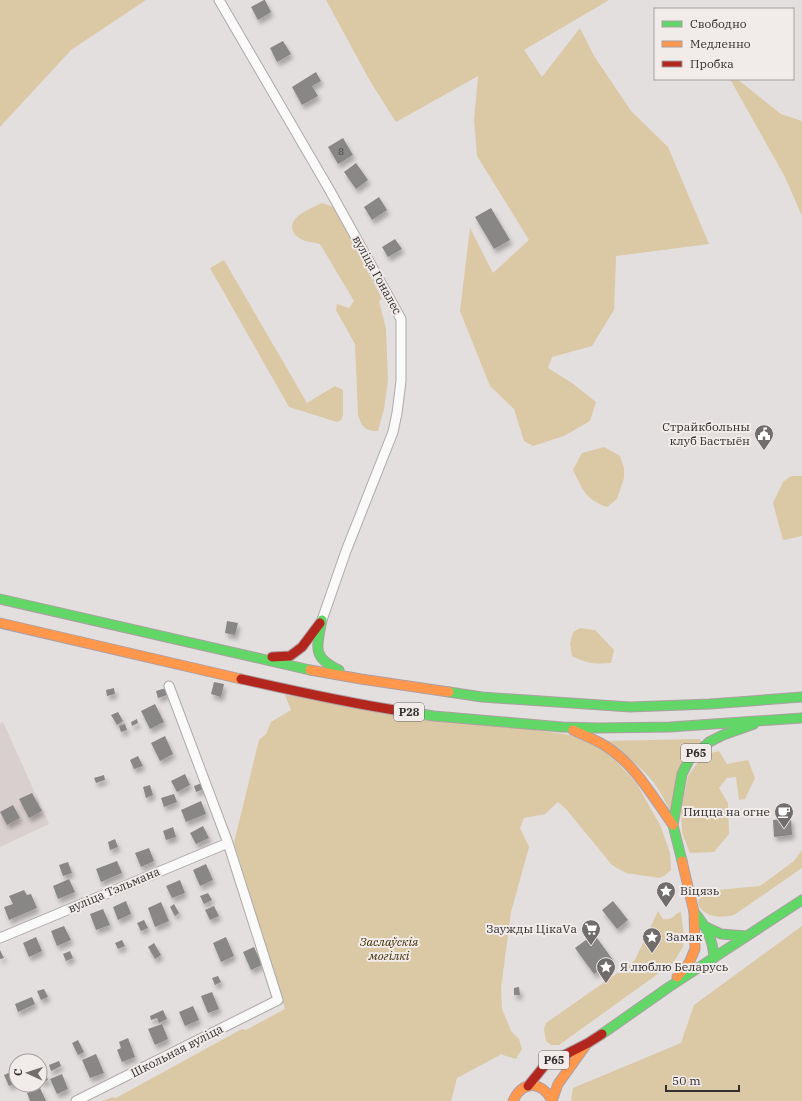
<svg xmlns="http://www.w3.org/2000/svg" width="802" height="1101" font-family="'IBM Plex Serif',serif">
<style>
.built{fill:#d9cfce}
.green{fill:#dbc8a4}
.building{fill:#898786;filter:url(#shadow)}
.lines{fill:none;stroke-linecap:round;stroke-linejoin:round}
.street-casing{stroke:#adaaa9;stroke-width:11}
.fast-casing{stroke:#ad9fa4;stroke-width:11}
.slow-casing{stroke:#ad9fa4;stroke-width:11}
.jam-casing{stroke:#ad9fa4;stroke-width:11}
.street{stroke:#fbfafa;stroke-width:9}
.fast{stroke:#63d668;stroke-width:9}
.slow{stroke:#ff974d;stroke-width:9}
.jam{stroke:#b3261e;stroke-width:9}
.labels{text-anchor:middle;stroke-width:4;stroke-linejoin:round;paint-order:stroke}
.number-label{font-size:10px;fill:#484646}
.shield{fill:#f1ebea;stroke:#6c6868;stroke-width:1}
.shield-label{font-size:11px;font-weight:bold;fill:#333030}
.street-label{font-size:12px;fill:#333030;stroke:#f1ebea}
.poi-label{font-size:12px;fill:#333030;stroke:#f1ebea;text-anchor:end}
.park-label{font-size:12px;font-style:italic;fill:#412f02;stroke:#f1ebea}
</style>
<defs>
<filter id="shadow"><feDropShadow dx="2.5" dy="4.5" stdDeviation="2" flood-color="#0004"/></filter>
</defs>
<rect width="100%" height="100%" fill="#e3dfde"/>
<path class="built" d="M3,722L49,824L0,847V723Z"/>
<path class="green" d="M0,0H146L71,50L0,127Z
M326,0H609L524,50L542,77L580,28L594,56L631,111L668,147L709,244L616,256L614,310L592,346L552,357L548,368L572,383L596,402L590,421L564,436L533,446L524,441L514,409L490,386L460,311L470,228L493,273L529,240L477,156L474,120L478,76L396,122L370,81Z
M730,79H737L781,114L802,121V216L785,177Z
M322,203L334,207L382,299L379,301L386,329L388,380L384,409L378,431C366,432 361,426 358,415L355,344L336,310L337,304L349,308L354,301L320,244C314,242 304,242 299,238C296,236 294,234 293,231C287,217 312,208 322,203Z
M224,260L307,403L335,386L343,390V415L341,420L337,422L289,407L210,268Z
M604,447L620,456L624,468V478L617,499L607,507C585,499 583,490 573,470L582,453Z
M791,476H802V536L783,540L773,503L783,482Z
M580,628L595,630L614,650L611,663C593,664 589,664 572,656L570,644L573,632Z
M285,695L571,735L607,751L637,784L661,827L670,853L671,870L664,876L659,878L626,873L612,865L566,809L558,802L545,814L524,818L520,828L529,847L511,912L501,988L502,1009L511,1031L519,1039L522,1049L516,1059L500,1054V1055L457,1078L451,1101H102L113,1097L116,1098L242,1029L246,1030L285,1009L234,843L259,740L266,734L271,722L291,710Z
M700,739L701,742L670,812C667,805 664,798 660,792C647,770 625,755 604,741Z
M719,751L727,764L748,760L755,778L745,799L739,800L736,777L727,778L719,788L728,803L729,834L714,852L690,853L682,833L681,809L688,776L703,755Z
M802,850V868L734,915C725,917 714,918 706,913C696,907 695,897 706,891L760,886L794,861Z
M658,911L663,919C675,921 673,913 681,912L684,936L683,947L673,963L559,1045H551L546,1041L544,1029L546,1023L629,965L635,960Z
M802,926V1101H571L573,1088L681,1043L694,1005Z"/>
<path class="building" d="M264,0H265L271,12L258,20L251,7Z
M283,41L291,54L277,62L270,48Z
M316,72L321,81L312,86L318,96L302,105L292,87Z
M343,138L353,155L338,164L328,147Z
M356,163L368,180L356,189L344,172Z
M379,197L387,210L372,220L364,207Z
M491,208L510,240L494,249L475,217Z
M395,239L402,249L388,257L382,247Z
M227,621L238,623L235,635L225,633Z
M214,682L224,684L221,697L211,694Z
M114,688L115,694L107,696L106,690Z
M166,688L167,695L158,698L156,691Z
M155,704L164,722L150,729L141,711Z
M118,712L123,721L117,725L111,715Z
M137,719L138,723L132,726L131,722Z
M125,724L127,730L121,732L119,726Z
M165,736L173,754L160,761L151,743Z
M138,756L143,766L134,769L130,760Z
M185,774L190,785L177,792L171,781Z
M104,775L105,780L96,783L94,778Z
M202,783L204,789L196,792L194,786Z
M150,785L153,795L146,798L143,787Z
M32,793L42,811L29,818L19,799Z
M174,794L177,802L164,807L161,798Z
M201,801L206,814L186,822L181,810Z
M13,805L20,818L7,825L0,812Z
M791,818L792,835L774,837L773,820Z
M203,826L209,838L196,844L190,833Z
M173,827L176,837L166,840L163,831Z
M115,839L118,847L110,850L108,842Z
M149,848L154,861L141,867L135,853Z
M117,861L122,873L101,882L96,869Z
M68,862L72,873L63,876L59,865Z
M206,864L213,880L200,886L193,870Z
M69,879L75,892L58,899L53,886Z
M180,880L185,893L172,898L166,886Z
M24,890L27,895L31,894L37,908L9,920L4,907L13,904L9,896Z
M208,893L212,900L204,904L200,896Z
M126,901L131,914L118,920L113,907Z
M613,901L628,920L617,929L602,910Z
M161,902L169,921L155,927L148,908Z
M174,904L179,913L175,916L170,907Z
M214,906L219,916L210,920L205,910Z
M103,909L110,925L96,930L90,914Z
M144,920L148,928L141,931L137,923Z
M64,926L71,940L57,946L51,931Z
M594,934L613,960L594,974L575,948Z
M36,937L42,951L29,957L23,943Z
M226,937L234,956L221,962L213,943Z
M122,940L125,946L118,949L115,943Z
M154,943L161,955L155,959L148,947Z
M254,947L262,965L251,970L243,952Z
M0,950L4,958L0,959Z
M70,951L73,958L66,961L63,954Z
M218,976L221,982L215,985L212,978Z
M519,987L520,995H514V988Z
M44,989L48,997L41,1000L37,991Z
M212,992L219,1009L208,1013L201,996Z
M32,997L35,1004L18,1012L15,1004Z
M193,1006L199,1020L185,1026L179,1012Z
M163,1010L167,1019L159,1023L157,1018L151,1020L150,1016Z
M162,1024L168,1039L155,1045L148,1029Z
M128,1038L135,1057L122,1062L117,1050L121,1048L119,1042Z
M78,1040L84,1052L78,1055L72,1043Z
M96,1054L104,1073L90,1078L82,1060Z
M59,1061L61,1066L51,1071L49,1065Z
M13,1071L16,1078V1083L9,1086L4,1075Z
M46,1074L48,1080L42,1083L40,1077Z
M62,1074L68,1089L57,1094L50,1079Z
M28,1085H39L29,1089Z
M40,1088L46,1101H30L27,1093Z"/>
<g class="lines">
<defs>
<path id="street" d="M219,0L329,189L401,319V381L397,413L393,432L346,551L322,620
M0,938L228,843
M76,1101L278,1000L228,843L169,686"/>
<path id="fast" d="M0,599L310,670
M322,620C317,647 311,657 339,670
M449,692L482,697L630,707L710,704L802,697
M401,711L434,716L562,727L598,728L670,727L802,718
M682,861L673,825L682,774L689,760L709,742L723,735L754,724
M694,912C706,926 713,939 714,958
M706,927L721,934L747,936
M602,1034L669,987L802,900"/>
<path id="slow" d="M0,623L241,679
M310,670L361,679L449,692
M573,730C583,735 594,739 604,745C634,763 653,797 673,825
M677,977L689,963L695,949L694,912L682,861
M513,1101C523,1080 542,1081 552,1101
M552,1101L558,1084L586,1045"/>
<path id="jam" d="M272,657L290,656L302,647L320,623
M241,679C294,691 347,703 401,711
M528,1086L545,1065L588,1043L602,1034"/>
</defs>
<use href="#street" class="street-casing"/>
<use href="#fast" class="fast-casing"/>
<use href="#slow" class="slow-casing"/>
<use href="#jam" class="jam-casing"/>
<use href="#street" class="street"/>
<use href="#fast" class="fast"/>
<use href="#slow" class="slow"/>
<use href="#jam" class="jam"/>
</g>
<defs>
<symbol id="civic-pin" viewBox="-11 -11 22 30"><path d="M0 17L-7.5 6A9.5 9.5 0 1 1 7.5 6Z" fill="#716d6d" stroke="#f1ebea"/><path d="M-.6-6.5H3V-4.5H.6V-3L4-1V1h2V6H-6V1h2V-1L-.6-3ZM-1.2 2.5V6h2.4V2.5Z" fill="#fff"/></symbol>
<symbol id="cafe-pin" viewBox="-11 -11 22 30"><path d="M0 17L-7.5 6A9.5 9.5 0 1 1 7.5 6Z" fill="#716d6d" stroke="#f1ebea"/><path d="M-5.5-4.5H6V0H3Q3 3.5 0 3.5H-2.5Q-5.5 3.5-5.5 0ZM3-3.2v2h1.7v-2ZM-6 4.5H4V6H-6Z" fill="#fff"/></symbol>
<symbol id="sight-pin" viewBox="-11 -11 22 30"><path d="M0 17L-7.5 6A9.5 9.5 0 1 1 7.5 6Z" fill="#716d6d" stroke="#f1ebea"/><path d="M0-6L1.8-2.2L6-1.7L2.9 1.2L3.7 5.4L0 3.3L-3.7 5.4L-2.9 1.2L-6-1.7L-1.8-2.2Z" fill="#fff"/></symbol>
<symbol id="supermarket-pin" viewBox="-11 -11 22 30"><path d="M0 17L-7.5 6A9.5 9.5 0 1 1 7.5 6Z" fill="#716d6d" stroke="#f1ebea"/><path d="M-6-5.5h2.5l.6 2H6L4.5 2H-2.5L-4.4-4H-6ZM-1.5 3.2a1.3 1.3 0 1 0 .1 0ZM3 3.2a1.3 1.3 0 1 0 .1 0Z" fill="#fff"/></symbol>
</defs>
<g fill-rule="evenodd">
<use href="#civic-pin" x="753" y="423" width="22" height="30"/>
<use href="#cafe-pin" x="773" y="801" width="22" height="30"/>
<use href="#sight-pin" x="655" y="880" width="22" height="30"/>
<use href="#supermarket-pin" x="580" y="918" width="22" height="30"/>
<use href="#sight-pin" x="641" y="926" width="22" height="30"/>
<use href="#sight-pin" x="595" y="956" width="22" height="30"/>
</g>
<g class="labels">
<g class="number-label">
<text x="341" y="155">8</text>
</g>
<g class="shield">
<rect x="394" y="703" width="30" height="18" rx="3"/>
<rect x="681" y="744" width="30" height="18" rx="3"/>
<rect x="539" y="1051" width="30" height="18" rx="3"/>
</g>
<g class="shield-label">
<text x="409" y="716">Р28</text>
<text x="696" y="757">Р65</text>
<text x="554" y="1064">Р65</text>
</g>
<g class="street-label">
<text transform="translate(377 275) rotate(61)" y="4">вуліца Гоналес</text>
<text transform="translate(114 890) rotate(-23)" y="4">вуліца Тэльмана</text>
<text transform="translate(177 1051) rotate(-27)" y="4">Школьная вуліца</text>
</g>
<g class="poi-label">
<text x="750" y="431">Страйкбольны<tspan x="750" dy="14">клуб Бастыён</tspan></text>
<text x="770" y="816">Пицца на огне</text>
<text x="680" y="895" text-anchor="start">Віцязь</text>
<text x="577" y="933">Заужды ЦікаVа</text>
<text x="666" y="941" text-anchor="start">Замак</text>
<text x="620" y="971" text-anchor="start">Я люблю Беларусь</text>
</g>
<g class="park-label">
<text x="389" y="946">Заслаўскія<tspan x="389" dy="14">могілкі</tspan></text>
</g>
</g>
<rect x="654" y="8" width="140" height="72" fill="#f1ebea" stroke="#a5a0a0"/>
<rect x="662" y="21" width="20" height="6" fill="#63d668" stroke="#a5a0a0"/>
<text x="690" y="28" font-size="12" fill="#333030">Свободно</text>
<rect x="662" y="41" width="20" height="6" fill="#ff974d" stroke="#a5a0a0"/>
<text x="690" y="48" font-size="12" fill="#333030">Медленно</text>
<rect x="662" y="61" width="20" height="6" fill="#b3261e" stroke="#a5a0a0"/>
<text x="690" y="68" font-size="12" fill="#333030">Пробка</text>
<g transform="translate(28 1073) rotate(273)"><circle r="19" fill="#f1ebea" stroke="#a5a0a0"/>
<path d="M0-3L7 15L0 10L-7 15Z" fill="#716d6d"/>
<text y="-6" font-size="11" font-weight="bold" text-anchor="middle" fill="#333030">С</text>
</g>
<path d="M666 1085v6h73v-6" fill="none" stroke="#333030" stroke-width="2"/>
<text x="672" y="1085" font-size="12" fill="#333030" stroke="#f1ebea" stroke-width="3" paint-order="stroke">50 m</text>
</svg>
